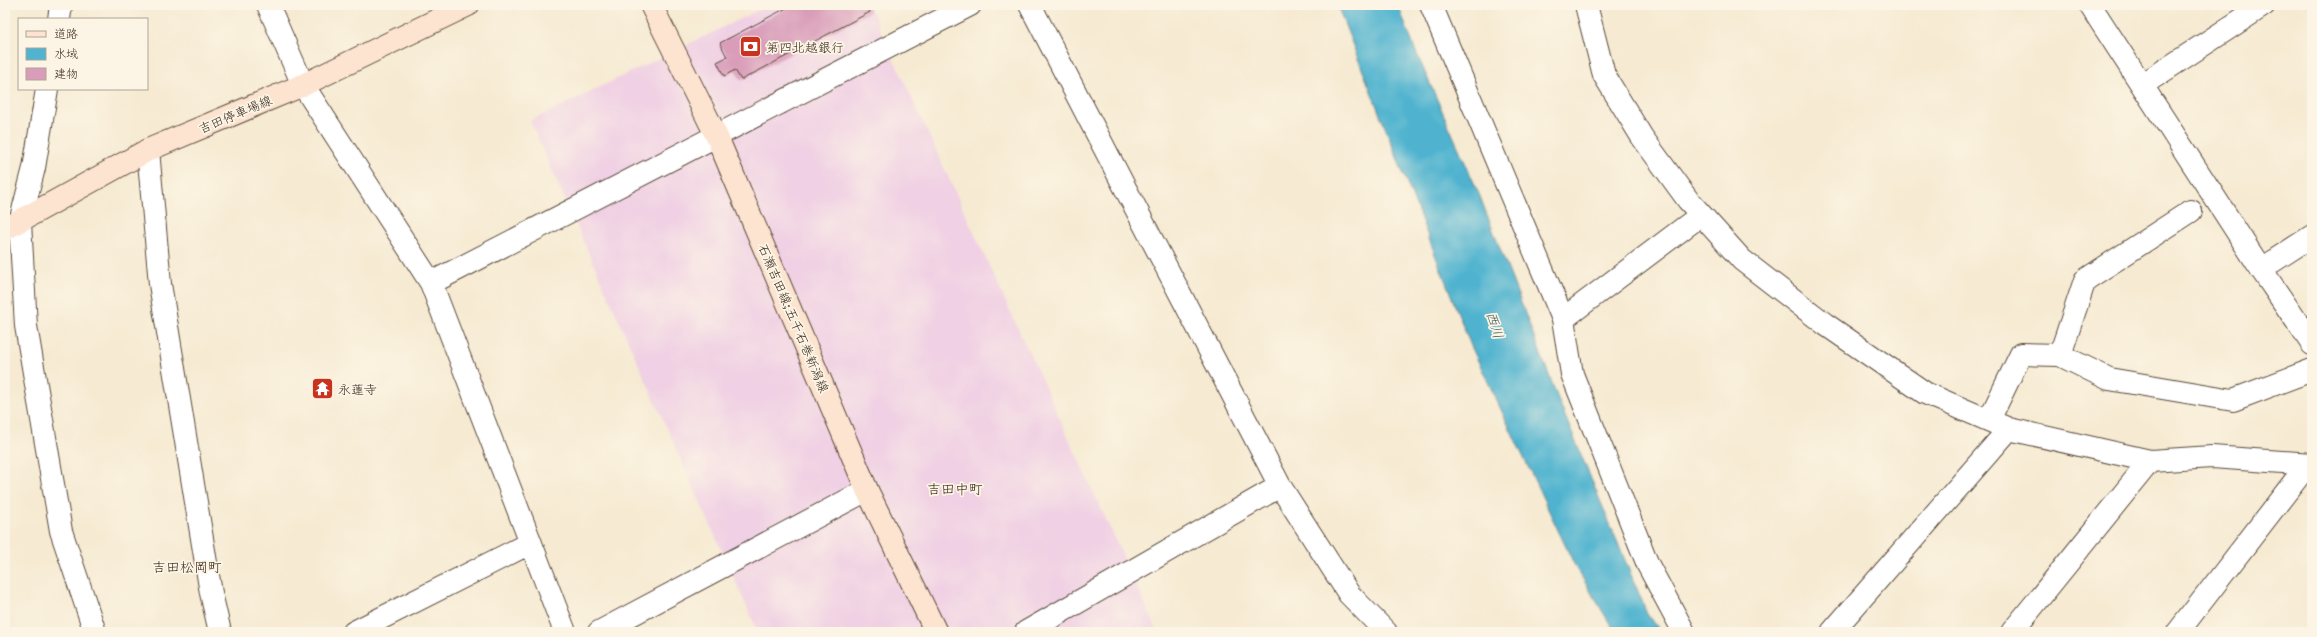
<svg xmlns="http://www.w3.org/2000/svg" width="2317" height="637" font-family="Mali,'Klee One',sans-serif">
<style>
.built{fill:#f0d0e4}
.water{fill:#50b3cf;stroke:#466e76}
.building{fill:#d99dba}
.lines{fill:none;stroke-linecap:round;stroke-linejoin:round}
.minor-casing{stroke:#574739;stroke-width:24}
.secondary-casing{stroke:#574739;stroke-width:24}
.minor{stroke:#fff;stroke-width:22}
.secondary{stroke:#fde4d1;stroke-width:22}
.labels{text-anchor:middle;stroke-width:3.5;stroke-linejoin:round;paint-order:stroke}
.poi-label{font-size:13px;fill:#3b2a1e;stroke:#fcf5e5;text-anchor:start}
.street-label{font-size:13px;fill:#3b2a1e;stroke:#fcf5e5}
.water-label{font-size:14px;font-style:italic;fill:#425a5c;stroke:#fcf5e5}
.neighbourhood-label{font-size:14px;fill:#3b2a1e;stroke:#fcf5e5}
</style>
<rect width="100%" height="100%" fill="#fcf5e5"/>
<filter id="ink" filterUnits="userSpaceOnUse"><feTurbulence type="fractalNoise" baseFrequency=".025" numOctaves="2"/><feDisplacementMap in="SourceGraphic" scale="8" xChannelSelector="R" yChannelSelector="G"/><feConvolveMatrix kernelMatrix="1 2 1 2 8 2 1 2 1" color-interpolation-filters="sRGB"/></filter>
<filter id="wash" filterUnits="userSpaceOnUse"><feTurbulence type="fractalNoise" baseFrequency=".012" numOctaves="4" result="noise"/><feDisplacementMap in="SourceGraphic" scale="16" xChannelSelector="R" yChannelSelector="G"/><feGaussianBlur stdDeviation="0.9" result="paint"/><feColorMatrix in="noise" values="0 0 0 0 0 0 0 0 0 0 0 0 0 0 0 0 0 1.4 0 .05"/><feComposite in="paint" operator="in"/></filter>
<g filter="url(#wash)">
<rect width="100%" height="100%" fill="#f6ead2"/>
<path class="built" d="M769,5H869L1158,632H758L530,121Z"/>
<path class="water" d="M1337,5H1398L1416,52L1479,194L1562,409L1647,613L1661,632H1615L1574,564L1471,346Z"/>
<g id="blocks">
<path class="building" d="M792,5H867L870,12L741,80L735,70L724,76L717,62L727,57L720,43Z"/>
</g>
</g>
<g filter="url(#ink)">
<use href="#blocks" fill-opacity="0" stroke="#574739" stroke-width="1"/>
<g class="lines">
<defs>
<path id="minor" d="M268,5L303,85L431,283L565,632
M1030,5L1280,486L1349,594L1386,632
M1431,5L1563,319L1572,374L1648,565L1684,632
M1586,5L1604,75L1642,137L1688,200L1742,260L1825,324L1925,393L2009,429L2150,461L2212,457L2312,464
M2090,5L2261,269L2312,344
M59,19L61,5
M2142,85L2264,5
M47,89L34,168L20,222L26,326L61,531L95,632
M148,150L160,284L211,593L220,632
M2261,269L2312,236
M431,283L970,5
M1563,319L1701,215
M2060,355L2085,280L2191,211
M1989,420L2021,354L2060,355L2109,379L2233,400L2312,370
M354,632L530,543
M599,632L867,490
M1026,632L1280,486
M1832,632L2009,429
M2012,632L2150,461
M2178,632L2308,464"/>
<path id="secondary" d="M651,5L717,137L867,490L936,632
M5,229L148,150L303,85L468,5"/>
</defs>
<use href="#minor" class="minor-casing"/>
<use href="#secondary" class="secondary-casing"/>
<use href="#minor" class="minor"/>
<use href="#secondary" class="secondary"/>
</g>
</g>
<defs>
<symbol id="bank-square" viewBox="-11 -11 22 22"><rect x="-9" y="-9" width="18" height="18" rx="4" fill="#c8321e" stroke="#fcf5e5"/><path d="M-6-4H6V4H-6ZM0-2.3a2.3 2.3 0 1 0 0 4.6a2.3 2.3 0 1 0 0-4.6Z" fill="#fff"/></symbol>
<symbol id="temple-square" viewBox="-11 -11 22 22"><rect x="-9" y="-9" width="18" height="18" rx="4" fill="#c8321e" stroke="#fcf5e5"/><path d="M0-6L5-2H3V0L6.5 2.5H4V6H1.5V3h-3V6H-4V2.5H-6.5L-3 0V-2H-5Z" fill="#fff"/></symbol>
</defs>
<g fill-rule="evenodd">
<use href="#bank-square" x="738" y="34" width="25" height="25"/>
<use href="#temple-square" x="310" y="376" width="25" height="25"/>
</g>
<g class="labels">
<g class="poi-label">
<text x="766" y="52">第四北越銀行</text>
<text x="338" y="394">永蓮寺</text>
</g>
<g class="street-label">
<text transform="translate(235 114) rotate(-23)" y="5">吉田停車場線</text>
<text transform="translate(794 318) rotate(67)" y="5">石瀬吉田線;五千石巻新潟線</text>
</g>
<g class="water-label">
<text transform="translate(1495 325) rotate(72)" y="5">西川</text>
</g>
<g class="neighbourhood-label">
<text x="955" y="494">吉田中町</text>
<text x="187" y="572">吉田松岡町</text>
</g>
</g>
<rect width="2317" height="637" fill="none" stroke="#fcf5e5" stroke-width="20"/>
<rect x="18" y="18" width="130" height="72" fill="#fcf5e5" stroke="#afa495"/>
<rect x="26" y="31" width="20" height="6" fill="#fde4d1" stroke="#afa495"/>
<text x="54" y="38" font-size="12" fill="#3b2a1e">道路</text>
<rect x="26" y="48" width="20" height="12" fill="#50b3cf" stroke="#afa495"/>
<text x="54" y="58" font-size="12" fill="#3b2a1e">水域</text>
<rect x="26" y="68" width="20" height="12" fill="#d99dba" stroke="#afa495"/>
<text x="54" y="78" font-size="12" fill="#3b2a1e">建物</text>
</svg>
